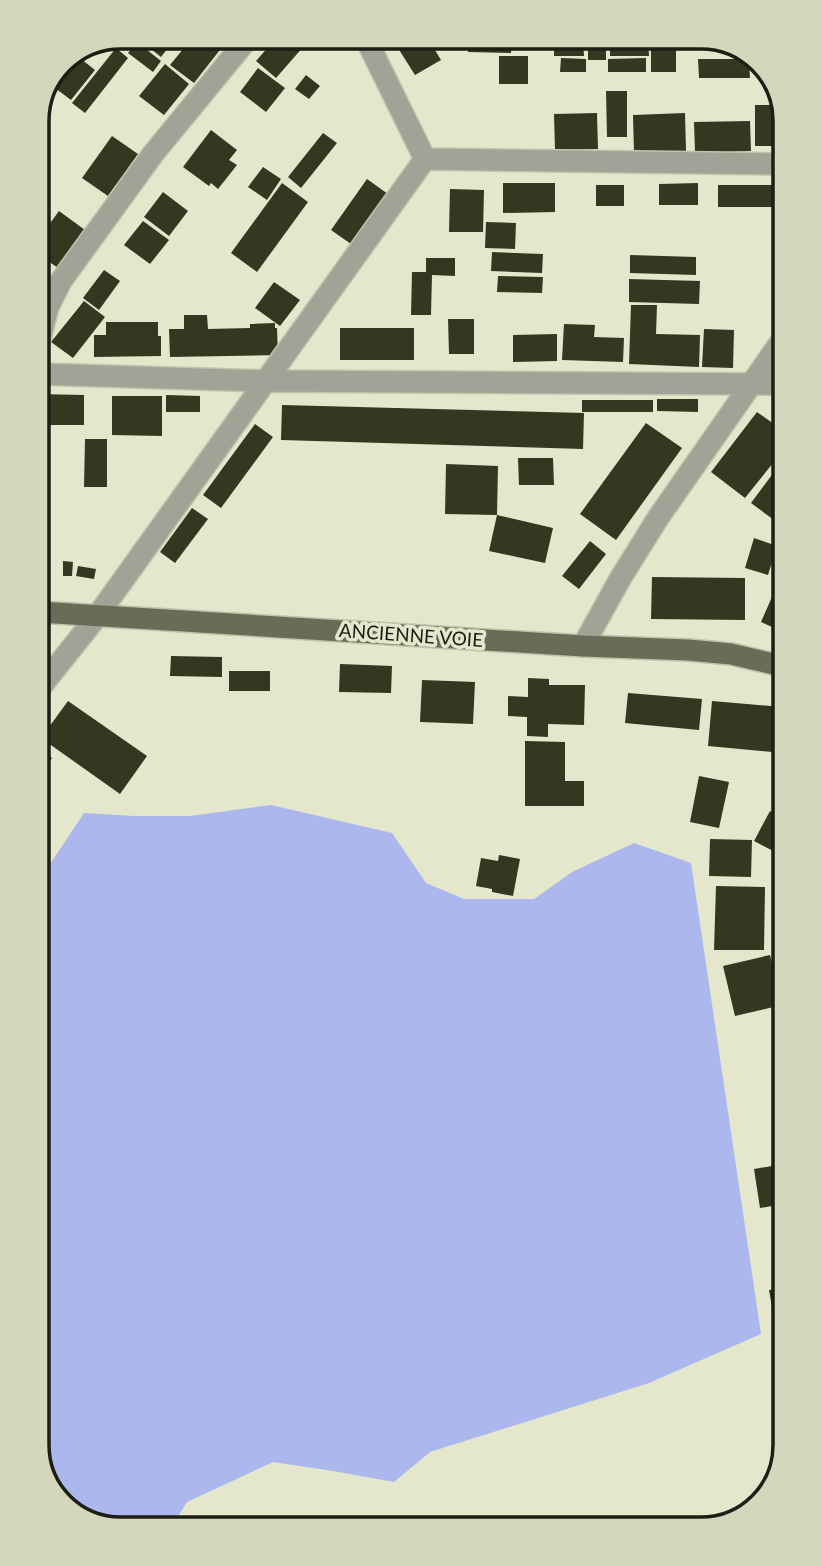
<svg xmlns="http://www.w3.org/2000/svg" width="822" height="1566" font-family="Lato,sans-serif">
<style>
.green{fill:#abb7ed}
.building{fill:#353720}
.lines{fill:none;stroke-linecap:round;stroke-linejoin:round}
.minor-casing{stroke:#c0c3aa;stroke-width:24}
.major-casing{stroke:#c0c3aa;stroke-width:24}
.minor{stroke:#a1a397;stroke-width:21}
.major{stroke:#6a6c57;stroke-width:21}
.labels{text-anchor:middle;stroke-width:7;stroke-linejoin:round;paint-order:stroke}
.street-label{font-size:19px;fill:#1d1e14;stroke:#e4e7cb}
.rim{fill:none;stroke:#1d1e14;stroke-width:3.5}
</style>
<rect width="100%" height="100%" fill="#e4e7cb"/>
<path class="green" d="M271,805L392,833L426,883L464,899H534L572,872L634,843L691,863L761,1334L649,1383L430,1452L394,1482L333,1471L273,1462L187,1502L170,1529H115L70,1512L43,1477L40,879L84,813L134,816H190Z"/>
<path class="building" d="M136,37H161L171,44L161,57Z
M193,37H211L223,46L194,83L170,65Z
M277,37H310L311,38L276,78L256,61Z
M391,37H427L441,60L415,75Z
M468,37H512L511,53L468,52Z
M554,37H583L584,56H554Z
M588,37H606V60H588Z
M610,40H648L649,56H610Z
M651,40H676V72H651Z
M137,42L161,61L153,72L128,53Z
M116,48L128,58L85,113L72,103Z
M76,55L95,70L71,100L51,85L59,68L65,60Z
M499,56H528V84H499Z
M561,58L586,59V72H560Z
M646,58V72H608V59Z
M698,59H749L750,78H699Z
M165,64L189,84L164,115L139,96Z
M258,68L285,88L266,112L240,92Z
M306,75L320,86L309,99L295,89Z
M606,91H627V137H607Z
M755,105H779V146H755Z
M597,113L598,149L555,150L554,114Z
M685,113L686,151L634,152L633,115Z
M750,121L751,151L695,153L694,122Z
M211,130L237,150L229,160L237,165L218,189L211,183L209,186L183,167Z
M323,133L337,143L301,188L288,177Z
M112,136L138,154L108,196L82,178Z
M263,167L281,179L267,200L248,187Z
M367,179L388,194L351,244L331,230Z
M282,183L308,202L257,272L231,253Z
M503,183H555V212L503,213Z
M698,183V205H659V184Z
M596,185H624V206H596Z
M718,185H779V201H772V207H718Z
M450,189L484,190L483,232H449Z
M163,192L188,211L169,236L144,217Z
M59,211L85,230L58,268L38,254L37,241Z
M143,221L169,240L150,264L124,245Z
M486,222L516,223L515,249L485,248Z
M492,252L543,254L542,273L491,271Z
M630,255L696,257V275L630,273Z
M426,258H455V276L432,275L431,315H411L412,272H426Z
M104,270L120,281L99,310L83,298Z
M498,276L543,277L542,293L497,292Z
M629,279L700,281L699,304L629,302Z
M274,282L300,300L280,326L255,308Z
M84,301L105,317L73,358L51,342Z
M631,305H657L656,334L700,335L699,367L629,364Z
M184,315H207L208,329L250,328V324L275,323V328H277L278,355L170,357L169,329H184Z
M448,319H474V354H449Z
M106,322H158V336H161V356L94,357V335H106Z
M564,324L595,325L594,337L624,338L623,362L562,360Z
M340,328H414V360H340Z
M704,329L734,330L733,368L702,367Z
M557,334V361L513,362V335Z
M38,394L84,395V425H38Z
M166,395L200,396V412H166Z
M112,396H162V436L112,435Z
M657,399H698V412L657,411Z
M582,400H653V412H582Z
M282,405L584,413L583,449L281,440Z
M757,412L781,429V453L745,498L711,472Z
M646,423L682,448L616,540L580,514Z
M255,424L273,437L221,508L203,495Z
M85,439H107V487H84Z
M518,458H553L554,485H519Z
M446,464L498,466L497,515L445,514Z
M774,472L781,477V510L774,520L751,503Z
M192,508L208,519L175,563L160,552Z
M497,515L553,528L545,563L489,551Z
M754,538L777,546L768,575L745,568Z
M590,541L606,554L579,589L562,576Z
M63,561L73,562L72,576H63Z
M78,566L96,569L94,579L76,576Z
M652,577L745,578V620L651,619Z
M778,583L781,584V631L761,622Z
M171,656L222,657V677L170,676Z
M340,664L392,666L391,693L339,692Z
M229,671H270V691H229Z
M528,678L549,679V685H585L584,725L548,724V737L527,736V717L508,716V696L528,697Z
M422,680L475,682L473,724L420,722Z
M628,693L702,699L699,730L625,723Z
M68,701L147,756L120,794L41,738Z
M712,701L782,707V753L708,746Z
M525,741L565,742V781H584V806H525Z
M40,749L52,758L40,775Z
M699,776L729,782L719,828L690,822Z
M770,811L782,818L783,856L754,841Z
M710,839L752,840L751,877L709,876Z
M499,855L520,859L513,896L492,892V889L476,886L481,858L498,861Z
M716,886L765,887L764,950H714Z
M770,955L782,1005L735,1016L723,966Z
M784,1164V1204L760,1208L754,1169Z
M785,1288V1358L781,1359L769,1290Z"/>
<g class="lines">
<defs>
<path id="minor" d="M365,37L425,159
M425,159L779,164
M38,346L48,307L61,281L153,154L249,37
M38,374L265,381L780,384
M583,646L620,579L658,518L780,343
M39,689L98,615L425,159"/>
<path id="major" d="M39,612L583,646L688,650L731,654L782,666"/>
</defs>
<use href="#minor" class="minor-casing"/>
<use href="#major" class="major-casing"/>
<use href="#minor" class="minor"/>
<use href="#major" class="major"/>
</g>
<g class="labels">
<g class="street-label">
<text transform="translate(411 635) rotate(4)" y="7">ANCIENNE VOIE</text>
</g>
</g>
<path d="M0 0H822V1566H0ZM121 49H701A72 72 0 0 1 773 121V1445A72 72 0 0 1 701 1517H121A72 72 0 0 1 49 1445V121A72 72 0 0 1 121 49Z" fill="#d4d7bc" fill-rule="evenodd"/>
<path class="rim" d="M121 49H701A72 72 0 0 1 773 121V1445A72 72 0 0 1 701 1517H121A72 72 0 0 1 49 1445V121A72 72 0 0 1 121 49Z"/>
</svg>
